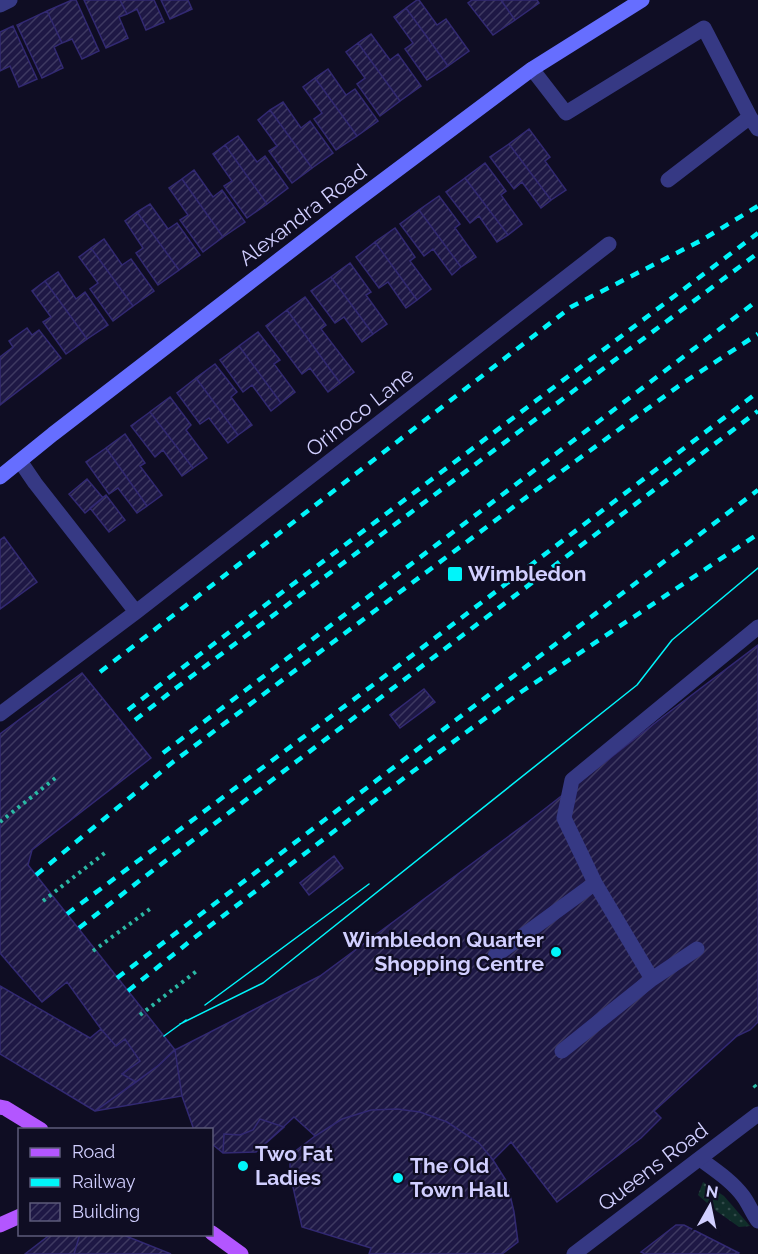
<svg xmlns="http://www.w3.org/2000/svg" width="758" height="1254" font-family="Raleway,sans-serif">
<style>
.garden{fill:url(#garden-dots)}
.building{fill:url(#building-hatch);stroke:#322972;stroke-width:1.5}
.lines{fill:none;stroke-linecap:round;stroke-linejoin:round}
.path{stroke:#2ab9a5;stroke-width:4;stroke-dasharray:3 4.5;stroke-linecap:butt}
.service{stroke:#363984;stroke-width:15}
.minor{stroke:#363984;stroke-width:15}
.tertiary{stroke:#363984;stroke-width:15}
.secondary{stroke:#666eff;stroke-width:15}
.primary{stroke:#b356ff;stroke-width:15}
.tram{stroke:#00f5fa;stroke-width:1.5}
.rail{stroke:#00f5fa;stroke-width:4.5;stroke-dasharray:9 8;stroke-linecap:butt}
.poi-dot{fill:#00f5fa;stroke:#0f0d23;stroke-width:2}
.labels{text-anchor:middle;stroke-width:4.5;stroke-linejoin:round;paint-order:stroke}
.street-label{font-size:21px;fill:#d1cfff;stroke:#0f0d23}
.poi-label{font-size:21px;font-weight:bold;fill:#d1cfff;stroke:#0f0d23;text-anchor:start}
</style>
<defs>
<pattern id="garden-dots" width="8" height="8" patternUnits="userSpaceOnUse" patternTransform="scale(1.5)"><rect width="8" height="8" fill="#102d2a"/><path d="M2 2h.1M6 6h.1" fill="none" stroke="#324a4a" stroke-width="1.8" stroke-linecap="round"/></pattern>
<pattern id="building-hatch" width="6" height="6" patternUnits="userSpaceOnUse" patternTransform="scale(1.5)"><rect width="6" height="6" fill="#1e1845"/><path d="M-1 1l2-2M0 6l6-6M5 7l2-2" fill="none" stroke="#3e3961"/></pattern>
</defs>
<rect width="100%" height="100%" fill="#0f0d23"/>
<path class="garden" d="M703,1182L724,1196L750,1226L739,1227L715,1210L698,1195Z"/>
<path class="building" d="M72,0H76L99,51L82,59L72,39L62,43L47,11Z
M84,0H120L127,14L119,17L128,38L106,48Z
M120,0H154L164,22L146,30L137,9L127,14Z
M161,0H188L192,9L170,19Z
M417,0H419L437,25L446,19L469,51L448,66L406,8Z
M472,0H501L515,20L493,35L468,3Z
M501,0H537L539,3L515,20Z
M406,8L448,66L427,80L405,49L413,43L394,17Z
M47,11L62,43L54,47L63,68L42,78L17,25Z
M13,26L37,79L19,87L10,66L0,71V32Z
M371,34L390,60L398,54L421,86L400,101L358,43Z
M358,43L400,101L380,116L357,84L365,78L346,52Z
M328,69L346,95L355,89L378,121L357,136L315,78Z
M315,78L357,136L336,150L314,119L322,113L303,87Z
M283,102L301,128L310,121L333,153L312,168L270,110Z
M270,110L312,168L292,183L269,151L277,146L258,120Z
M529,129L550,157L545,161L566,190L551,200L509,144Z
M238,136L257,162L265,156L288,188L267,204L225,145Z
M509,144L551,200L541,208L522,182L514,189L490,157Z
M225,145L267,204L247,218L224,186L232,181L213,154Z
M485,163L506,191L501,195L522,224L508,235L465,178Z
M194,170L213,197L222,190L245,222L223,237L182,179Z
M465,178L508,235L497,242L479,216L470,223L446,192Z
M182,179L223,237L203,252L180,220L188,215L169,188Z
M439,196L460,224L455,228L476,257L461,267L419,210Z
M150,204L168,229L177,223L200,255L179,270L137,212Z
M419,210L461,267L452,275L433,249L424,256L400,224Z
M137,212L179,270L158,285L136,253L143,248L125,221Z
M395,228L415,257L410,261L431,289L417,300L375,242Z
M104,239L122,265L131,259L154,291L133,306L91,248Z
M375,242L417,300L406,308L388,282L379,288L356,257Z
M91,248L133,306L113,321L90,289L98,283L79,257Z
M350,263L371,292L366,295L387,324L373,334L331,277Z
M58,272L76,299L85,292L108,325L87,339L45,281Z
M331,277L373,334L362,342L344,317L335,323L311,291Z
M45,281L87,339L66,354L43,322L51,317L32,291Z
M305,297L326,325L321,329L354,372L340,383L287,310Z
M287,310L340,383L328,392L310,368L302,374L266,326Z
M27,328L32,335L39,330L61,358L0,405V357L13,347L9,341Z
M258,332L280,360L274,364L295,392L281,403L239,346Z
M239,346L281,403L271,411L252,385L243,392L220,360Z
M215,364L237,392L231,397L252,425L238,435L196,378Z
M196,378L238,435L228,443L209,418L200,424L177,393Z
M170,397L191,425L186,430L207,458L193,468L150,412Z
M150,412L193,468L182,476L163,450L155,457L131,426Z
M125,434L145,463L140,466L162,495L147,506L106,448Z
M106,448L147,506L137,513L118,488L109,494L86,462Z
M87,479L103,498L85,513L69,494Z
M106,495L125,520L109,532L90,508Z
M4,537L37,582L0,609V540Z
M758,645V1022L750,1030L737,1036L654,1111L661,1118L641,1138L557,1202L511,1142L493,1160L507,1182L514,1212L518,1242L502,1254H369L371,1248L302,1227L290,1174V1155L315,1136L294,1117L256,1152L223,1153L212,1144V1130H194L182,1096L175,1050L320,976L528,822L664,716Z
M82,673L151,758L32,850L28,865L175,1050L159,1065L136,1082L122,1074L140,1061L125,1039L116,1046L101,1029L67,982L42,1002L0,953V734Z
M424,689L435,702L400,728L390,715Z
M334,856L343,868L309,895L300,883Z
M0,986L90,1038L101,1029L116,1046L125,1039L140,1061L122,1074L136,1082L95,1111L0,1054Z
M175,1050L182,1096L95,1111L159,1065Z
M397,1109L420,1112L447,1122L479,1143L493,1160L507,1182L514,1212L518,1242L502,1254H369L371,1248L302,1227L290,1174V1155L315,1136L342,1119L371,1110Z
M260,1119L284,1127L256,1152L223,1153L224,1134L240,1135L253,1130Z
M676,1225H684L739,1253L738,1254H645L641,1252Z
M51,1234H80L74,1254H25Z
M80,1234H121L171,1254H74Z"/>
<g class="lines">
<path class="path" d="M0,822L58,776
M43,901L106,852
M93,951L150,909
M140,1015L198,970
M754,1085L758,1090"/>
<path class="service" d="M532,69L566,113L704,28L750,117L758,129
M668,180L750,117
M20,461L35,483L136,612
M0,714L136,612L609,244
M495,956L595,883
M652,979L697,949
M562,1051L652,979L595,883L564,818L572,780L758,627
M700,1159C715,1170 732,1181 743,1196C749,1204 752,1213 758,1221"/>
<path class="minor" d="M0,5L10,0"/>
<path class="tertiary" d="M574,1254L758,1114"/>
<path class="secondary" d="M0,477L53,434L345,209L532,69L642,0"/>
<path class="primary" d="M0,1107L5,1108L41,1130
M0,1225L20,1216
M212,1233L241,1254"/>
<path class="tram" d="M205,1005L369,884
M180,1024L263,983L637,685L672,640L758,568
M164,1036L186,1020"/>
<path class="rail" d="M100,672L571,307L702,240L758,206
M128,710L170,677L758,233
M135,720L176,688L758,253
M163,753L758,300
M36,875L173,762L536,490L680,385L758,334
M67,914L381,679L758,392
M79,928L143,878L758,411
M117,978L758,490
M128,991L194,938L408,775L521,692L758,534"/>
</g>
<g class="poi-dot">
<rect x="447" y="566" width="16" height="16" rx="3"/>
<circle cx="556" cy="952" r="6"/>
<circle cx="243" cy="1166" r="6"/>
<circle cx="398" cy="1178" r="6"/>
</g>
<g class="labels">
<g class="street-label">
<text transform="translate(303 215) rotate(-37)" y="7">Alexandra Road</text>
<text transform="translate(360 412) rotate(-38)" y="7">Orinoco Lane</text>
<text transform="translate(653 1167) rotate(-37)" y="7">Queens Road</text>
</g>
<g class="poi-label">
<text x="468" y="581">Wimbledon</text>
<text x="544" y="947" text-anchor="end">Wimbledon Quarter<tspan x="544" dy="24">Shopping Centre</tspan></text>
<text x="255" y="1161">Two Fat<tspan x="255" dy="24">Ladies</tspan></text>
<text x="410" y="1173">The Old<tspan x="410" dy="24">Town Hall</tspan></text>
</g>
</g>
<rect x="18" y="1128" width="195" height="108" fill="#0f0d23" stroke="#5d5b7b" stroke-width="1.5"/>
<rect x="30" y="1148" width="30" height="9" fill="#b356ff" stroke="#5d5b7b" stroke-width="1.5"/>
<text x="72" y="1158" font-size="18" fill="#d1cfff">Road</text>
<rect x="30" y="1178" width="30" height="9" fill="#00f5fa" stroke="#5d5b7b" stroke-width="1.5"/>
<text x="72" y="1188" font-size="18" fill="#d1cfff">Railway</text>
<rect x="30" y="1203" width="30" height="18" fill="url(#building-hatch)" stroke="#5d5b7b" stroke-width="1.5"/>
<text x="72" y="1218" font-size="18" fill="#d1cfff">Building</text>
<g transform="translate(710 1206) rotate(9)" stroke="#0f0d23" stroke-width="4.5" paint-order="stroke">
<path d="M0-4.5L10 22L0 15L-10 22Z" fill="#d1cfff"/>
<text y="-9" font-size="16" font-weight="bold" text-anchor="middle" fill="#d1cfff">N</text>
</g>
</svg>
